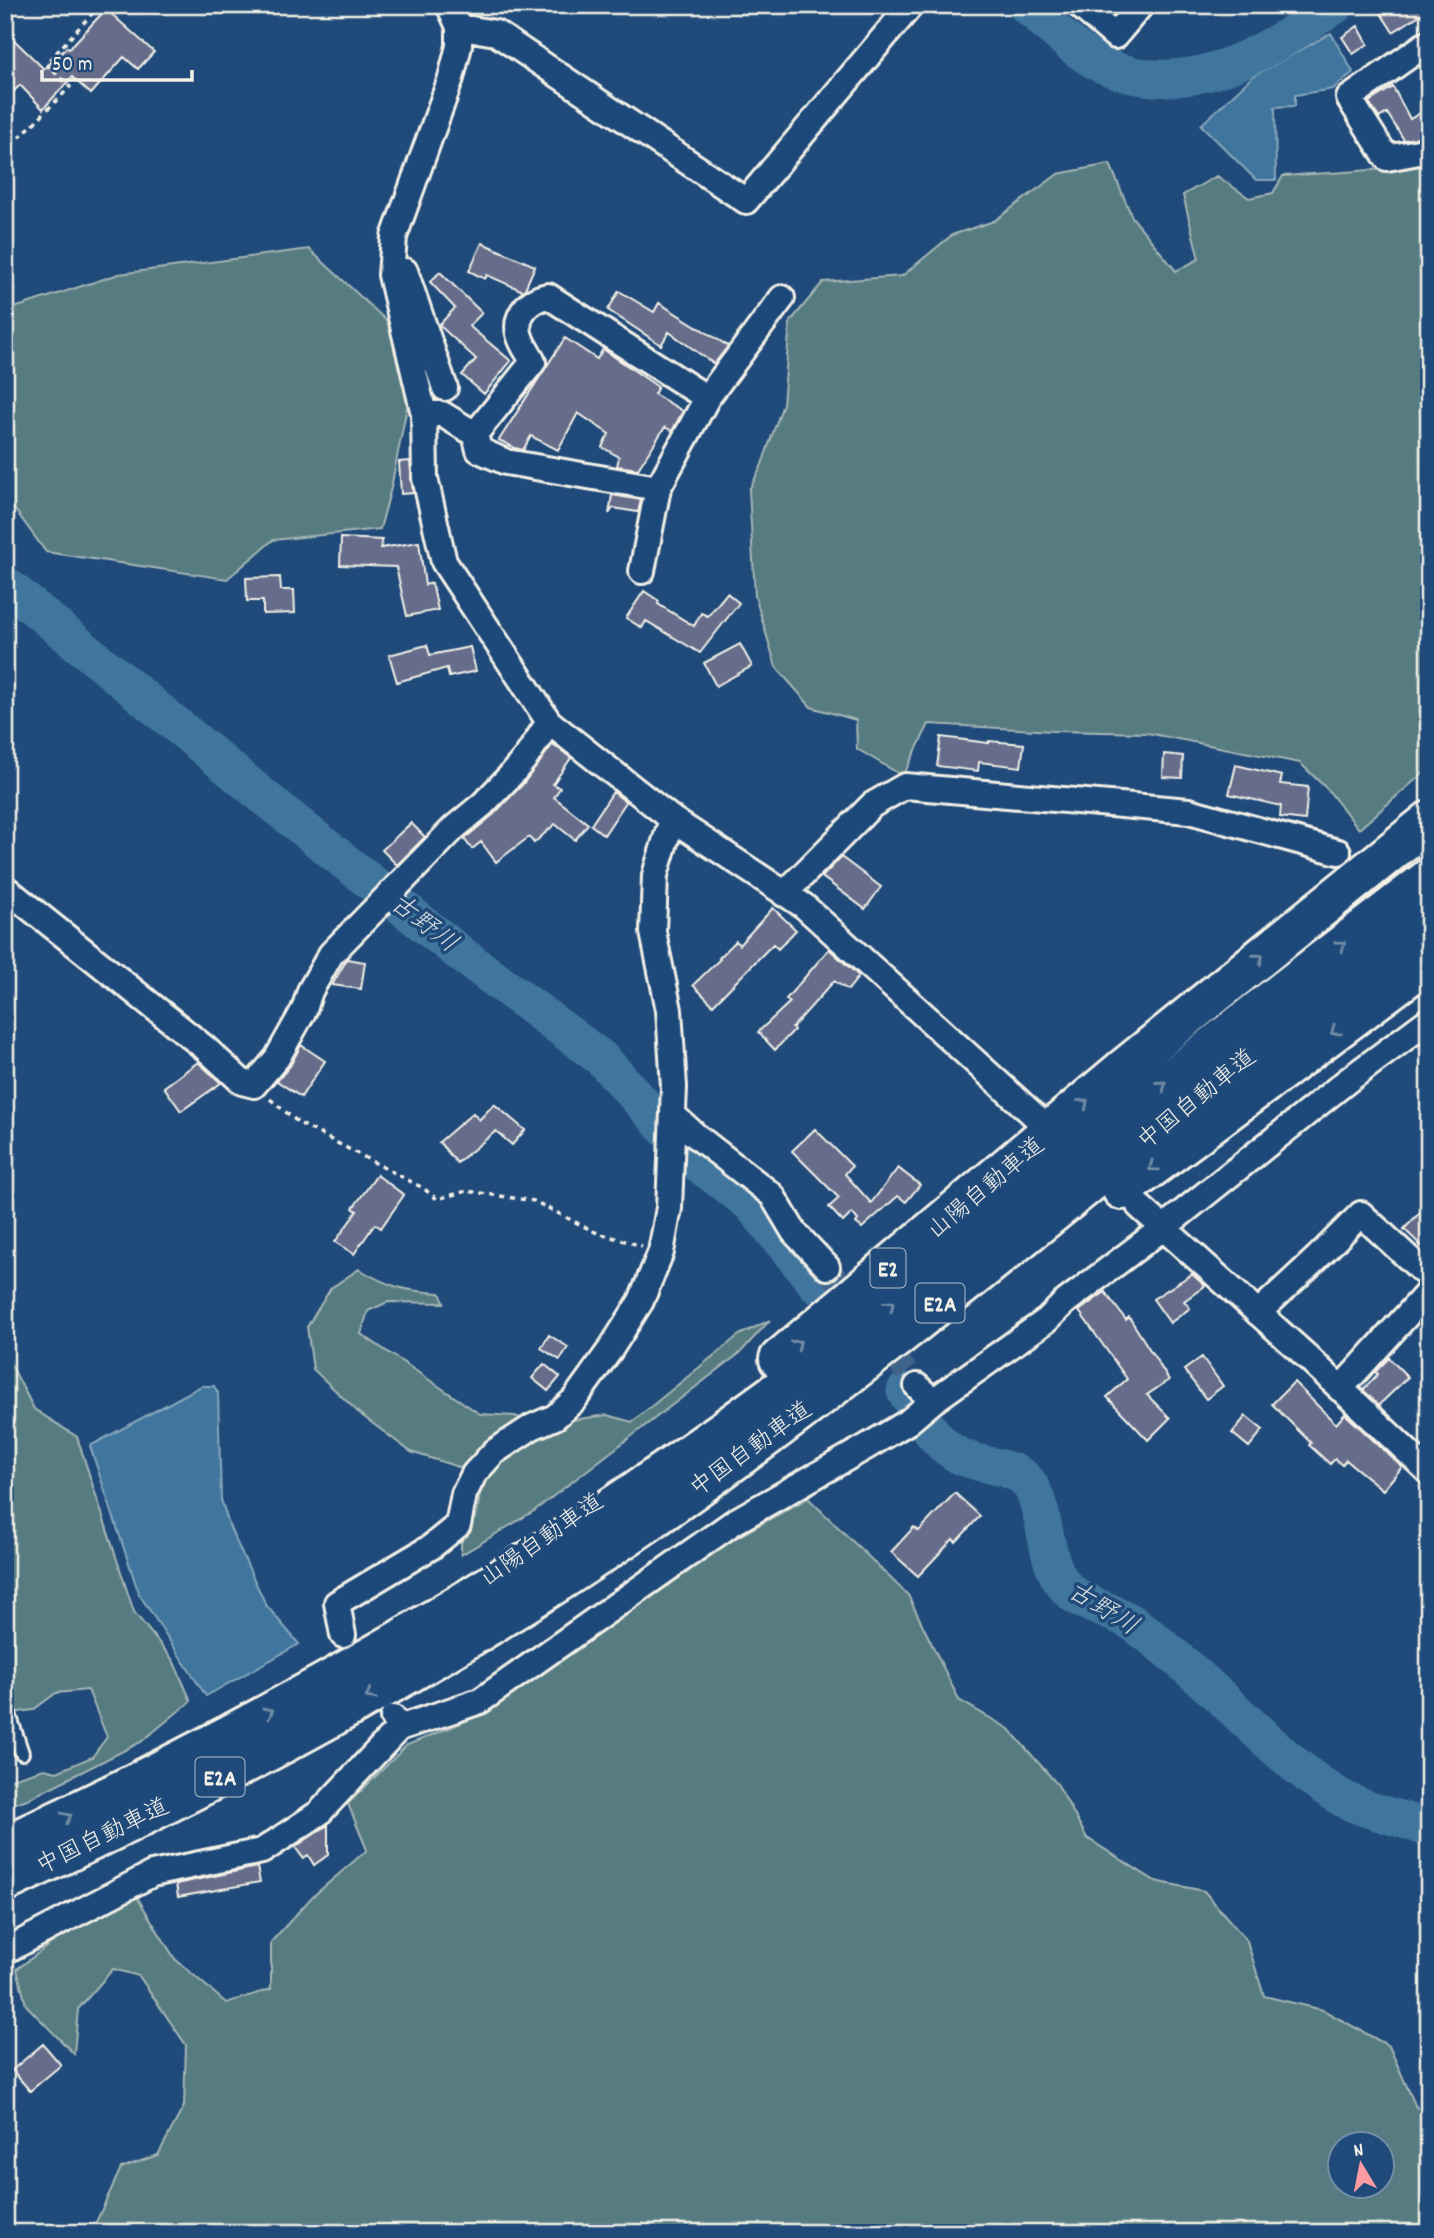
<svg xmlns="http://www.w3.org/2000/svg" width="1434" height="2238" font-family="Dekko,'Klee One',sans-serif">
<style>
.green{fill:#577b81;stroke:#a6b6b4;stroke-width:2;fill-rule:evenodd}
.water{fill:#40769d;stroke:#88a7bb;stroke-width:2}
.lines{fill:none;stroke-linecap:round;stroke-linejoin:round}
.river{stroke:#40769d;stroke-width:37}
.building{fill:#666d8b;stroke:#f4f1e8;stroke-width:2}
.street-tunnel{stroke:#3f638a;stroke-width:24;stroke-dasharray:24 12;stroke-linecap:butt}
.lane-casing{stroke:#f4f1e8;stroke-width:18}
.street-casing{stroke:#f4f1e8;stroke-width:30}
.highway-casing{stroke:#f4f1e8;stroke-width:44}
.path{stroke:#f4f1e8;stroke-width:3.5;stroke-dasharray:5 5;stroke-linecap:butt}
.lane{stroke:#1f4a7a;stroke-width:12}
.street{stroke:#1f4a7a;stroke-width:24}
.highway{stroke:#1f4a7a;stroke-width:38}
.oneway{stroke:#748da6}
.labels{text-anchor:middle;stroke-width:7;stroke-linejoin:round;paint-order:stroke}
.shield{fill:#1f4a7a;stroke:#b4bfc7;stroke-width:2}
.shield-label{font-size:23px;font-weight:bold;fill:#f4f1e8}
.street-label{font-size:24px;fill:#f4f1e8;stroke:#1f4a7a}
.water-label{font-size:26px;font-style:italic;fill:#d9dfdd;stroke:#1f4a7a}
</style>
<rect width="100%" height="100%" fill="#1f4a7a"/>
<filter id="ink" filterUnits="userSpaceOnUse"><feTurbulence type="fractalNoise" baseFrequency=".0143" numOctaves="2"/><feDisplacementMap in="SourceGraphic" scale="14" xChannelSelector="R" yChannelSelector="G"/><feConvolveMatrix kernelMatrix="1 2 1 2 8 2 1 2 1" color-interpolation-filters="sRGB"/></filter>
<g filter="url(#ink)">
<path class="green" d="M1429,162V768L1359,829L1327,789L1300,763L1147,733L1054,731L929,724L903,776L857,749L856,720L811,707L776,667L755,596L749,490L761,467L783,404L790,322L823,282L902,276L952,235L994,221L1058,174L1110,164L1132,217L1176,271L1199,259L1183,195L1217,176L1249,198L1273,193L1283,176C1332,172 1381,172 1429,162Z
M309,249L388,322L409,397L391,488L380,529L273,540L227,579L46,552L5,496V311L119,274Z
M359,1269C389,1287 405,1291 440,1293L444,1303L388,1302L368,1311L361,1334L480,1414L515,1416L546,1428L572,1420L607,1415L632,1422L739,1335L770,1320L740,1353L534,1511L461,1555V1542L477,1514L482,1479L465,1469L411,1452L360,1414L313,1369L307,1327L331,1288Z
M5,1353L34,1409L77,1437L134,1612L173,1660L191,1701L141,1742L30,1798L5,1807V1781L44,1769L57,1772L92,1757L107,1737L88,1690L56,1693L33,1710L5,1714Z
M808,1498L908,1595L959,1700L1009,1729L1058,1785L1087,1838L1155,1881L1204,1891L1247,1941L1264,1996L1323,2010L1389,2046L1416,2107L1429,2113V2233H91L121,2168L158,2155L184,2106L186,2045L139,1976L113,1969L78,2009L74,2054L26,2005L17,1969L78,1923L137,1897L175,1959L226,2003L271,1989V1942L311,1898L367,1850L348,1804L407,1745L486,1713L730,1541ZM1340,2144H1382V2186H1340Z"/>
<path class="water" d="M1331,33L1353,72L1333,89L1295,95V106L1275,107L1276,180H1256L1201,125L1253,76Z
M201,1386H214L218,1393L221,1499L230,1528L266,1605L299,1644L206,1696L139,1594L90,1446Z"/>
<g class="lines">
<path class="river" d="M1026,5C1050,25 1075,52 1103,65C1188,104 1267,51 1336,5
M5,584L275,806L461,954L601,1058L696,1162L751,1204L818,1286
M905,1391C920,1414 933,1442 958,1455C976,1466 1014,1465 1027,1481C1047,1507 1042,1552 1061,1581C1078,1607 1114,1608 1137,1626C1174,1654 1208,1685 1241,1716C1271,1744 1300,1772 1335,1794C1363,1812 1398,1816 1429,1829"/>
</g>
<path class="building" d="M1390,5H1429V9L1393,32L1380,12Z
M106,9L154,52L138,69L124,57L91,94L72,77L43,109L20,85L5,100V31L44,69L67,47L69,49Z
M1358,26L1368,44L1353,54L1342,37Z
M1393,87L1410,119L1429,108V129L1415,138L1404,140L1387,113L1379,118L1369,102Z
M482,243L535,266L525,289L523,291L487,275L485,279L469,271Z
M440,272L482,313L469,326L511,361L484,394L462,375L476,359L439,325L455,308L430,282Z
M619,291L654,312L659,303L728,346L714,364L669,332L661,345L608,310Z
M565,338L597,359L603,349L658,387L654,394L683,411L672,431L665,427L638,469L617,466L619,457L602,447L609,434L578,413L558,450L531,436L523,450L515,448L499,440Z
M410,461L413,493L401,494L399,462Z
M612,495L641,500L638,512L613,508L609,514Z
M341,538L382,540L381,548L419,542L425,585L432,583L438,610L407,616L396,567L340,565Z
M280,577L281,590H294L295,613L263,614V601H247L246,578Z
M644,591L659,601L658,604L694,626L701,613L708,616L727,593L739,603L700,653L646,621L642,628L626,618Z
M740,644L752,666L716,686L704,663Z
M427,645L430,655L470,647L476,671L449,677L447,668L397,682L389,655Z
M941,737L989,743V741L1024,744L1021,767L979,762L978,771L937,766Z
M553,744L571,758L553,784L560,788L554,797L588,824L575,840L555,824L534,843L529,837L496,862L481,842L472,849L464,839L494,814L522,785Z
M1164,754L1183,756L1182,778L1163,777Z
M1236,765L1282,776L1280,784L1308,787L1305,820L1280,817L1281,806L1229,794Z
M613,792L626,802L604,835L591,825Z
M411,823L425,837L397,865L382,850Z
M841,857L881,887L865,909L822,877Z
M773,908L796,930L778,949L773,944L713,1005L693,985L720,959L719,958L736,941L739,945Z
M829,949L859,976L848,990L834,981L792,1028L794,1030L775,1050L758,1032L790,1002L786,999Z
M347,959L365,962L361,989L332,985Z
M301,1045L325,1061L301,1097L277,1081L290,1066Z
M198,1062L221,1083L181,1111L164,1087Z
M494,1104L525,1130L512,1145L496,1131L457,1163L439,1142L473,1113L479,1120Z
M815,1129L852,1166L845,1174L871,1203L898,1168L920,1185L906,1202L898,1196L862,1228L856,1223L858,1220L852,1213L843,1222L829,1207L839,1198L792,1151Z
M377,1175L404,1195L381,1228L375,1224L354,1254L335,1242L357,1211L353,1208Z
M1429,1203V1253L1404,1229Z
M1192,1274L1205,1286L1184,1301L1190,1308L1170,1323L1153,1299Z
M1105,1292L1126,1320L1129,1317L1169,1380L1147,1395L1170,1418L1148,1440L1107,1397L1127,1379L1079,1311Z
M549,1335L568,1347L560,1360L541,1348Z
M1202,1357L1223,1386L1206,1399L1184,1370Z
M1389,1358L1408,1377L1379,1405L1363,1390L1378,1374L1375,1372Z
M544,1364L560,1377L548,1391L532,1378Z
M1294,1382L1336,1424L1345,1414L1402,1467L1383,1490L1346,1460L1342,1465L1335,1459L1330,1464L1309,1445L1311,1443L1272,1404Z
M1246,1416L1263,1430L1249,1447L1232,1433Z
M955,1493L980,1516L956,1542L953,1539L918,1576L891,1552L914,1527L919,1531Z
M328,1825V1855L314,1865L308,1855L303,1858L295,1847Z
M257,1867L260,1882L178,1897L176,1884Z
M43,2044L61,2065L30,2091L12,2070Z"/>
<g class="lines">
<path class="street-tunnel" d="M827,1267L917,1386"/>
<defs>
<path id="lane" d="M5,1702L22,1753"/>
<path id="street" d="M449,5L459,27V46L451,78L394,237L391,275L424,414L425,478L444,562L549,722L672,819L804,906L1037,1118
M1079,5L1115,36L1141,5
M459,27L496,33L746,201L911,5
M1429,42L1349,98L1387,158L1429,150
M405,271L445,388
M424,414H442L475,434L533,362C530,355 525,349 522,342C511,319 526,300 548,296L707,398L782,298
M475,434L479,450L506,462L658,488
M642,571L658,488L707,398
M5,888L205,1048L242,1082L254,1085L277,1058L304,1010L310,991L331,954L454,828L483,804L511,775L527,756L549,722
M784,894L872,805L905,786L1189,811L1338,852
M673,1115L695,1135L772,1195L794,1232L827,1267
M1139,1206L1303,1353L1429,1472
M1258,1313L1317,1258L1361,1214L1429,1277
M917,1386L933,1401L1047,1320L1064,1303L1163,1228L1347,1081L1429,1020
M1340,1389L1429,1291
M343,1635L337,1603L431,1547L458,1525L464,1494L474,1474L494,1452L532,1427L555,1417L574,1400L610,1350L641,1301L661,1252L669,1208L674,1087L669,1010L653,932L655,875L672,819
M399,1728L480,1701L734,1522L866,1447L908,1422L933,1401
M5,1951L152,1874L262,1851L319,1813L399,1728L393,1718"/>
<path id="highway" d="M1122,1190L1429,961
M779,1359L1124,1068L1429,821
M5,1845C280,1719 545,1563 788,1383C879,1316 966,1243 1053,1173C1177,1073 1302,975 1429,878
M5,1882C225,1780 441,1665 641,1527C860,1376 1063,1203 1271,1037C1323,995 1376,955 1429,914"/>
</defs>
<use href="#lane" class="lane-casing"/>
<use href="#street" class="street-casing"/>
<use href="#highway" class="highway-casing"/>
<path class="path" d="M5,152L70,87L46,64L100,5
M270,1099L299,1123L423,1188L437,1199L467,1191L534,1201L595,1232L642,1246"/>
<use href="#lane" class="lane"/>
<use href="#street" class="street"/>
<use href="#highway" class="highway"/>
</g>
<defs><path id="oneway-chevron" d="M-2-3.5L2.5 0L-2 3.5" fill="none" stroke-width="1.6" stroke-linecap="round" stroke-linejoin="round" transform="scale(1.75)"/></defs>
<g class="oneway">
<use href="#oneway-chevron" transform="translate(1341 945) rotate(-37)"/>
<use href="#oneway-chevron" transform="translate(1259 958) rotate(-39)"/>
<use href="#oneway-chevron" transform="translate(1335 1031) rotate(143)"/>
<use href="#oneway-chevron" transform="translate(1162 1085) rotate(-39)"/>
<use href="#oneway-chevron" transform="translate(1084 1103) rotate(-41)"/>
<use href="#oneway-chevron" transform="translate(1153 1167) rotate(143)"/>
<use href="#oneway-chevron" transform="translate(890 1305) rotate(-39)"/>
<use href="#oneway-chevron" transform="translate(797 1344) rotate(-40)"/>
<use href="#oneway-chevron" transform="translate(370 1695) rotate(150)"/>
<use href="#oneway-chevron" transform="translate(269 1712) rotate(-29)"/>
<use href="#oneway-chevron" transform="translate(67 1817) rotate(-26)"/>
</g>
</g>
<g class="labels">
<g class="shield">
<rect x="870.5" y="1248.5" width="35" height="39" rx="5"/>
<rect x="915.5" y="1283.5" width="49" height="39" rx="5"/>
<rect x="195.5" y="1757.5" width="49" height="39" rx="5"/>
</g>
<g class="shield-label">
<text x="888" y="1276">E2</text>
<text x="940" y="1311">E2A</text>
<text x="220" y="1785">E2A</text>
</g>
<g class="street-label">
<text transform="translate(1196 1098) rotate(-39)" y="8">中国自動車道</text>
<text transform="translate(985 1187) rotate(-40)" y="8">山陽自動車道</text>
<text transform="translate(750 1448) rotate(-36)" y="8">中国自動車道</text>
<text transform="translate(541 1539) rotate(-35)" y="8">山陽自動車道</text>
<text transform="translate(102 1835) rotate(-26)" y="8">中国自動車道</text>
</g>
<g class="water-label">
<text transform="translate(425 922) rotate(38)" y="9">古野川</text>
<text transform="translate(1104 1607) rotate(32)" y="9">古野川</text>
</g>
</g>
<rect width="1434" height="2238" fill="none" stroke="#1f4a7a" stroke-width="28"/>
<rect x="14" y="14" width="1406" height="2210" fill="none" stroke="#f4f1e8" stroke-width="2.5" filter="url(#ink)"/>
<g transform="translate(1361 2165) rotate(350)"><circle r="33" fill="#1f4a7a" stroke="#748da6" stroke-width="2"/>
<path d="M0-5L12 26L0 18L-12 26Z" fill="#ff9aa2"/>
<text y="-10" font-size="19" font-weight="bold" text-anchor="middle" fill="#f4f1e8">N</text>
</g>
<path d="M42 70v10h150v-10" fill="none" stroke="#f4f1e8" stroke-width="3.5"/>
<text x="52" y="70" font-size="21" fill="#f4f1e8" stroke="#1f4a7a" stroke-width="5" paint-order="stroke">50 m</text>
</svg>
